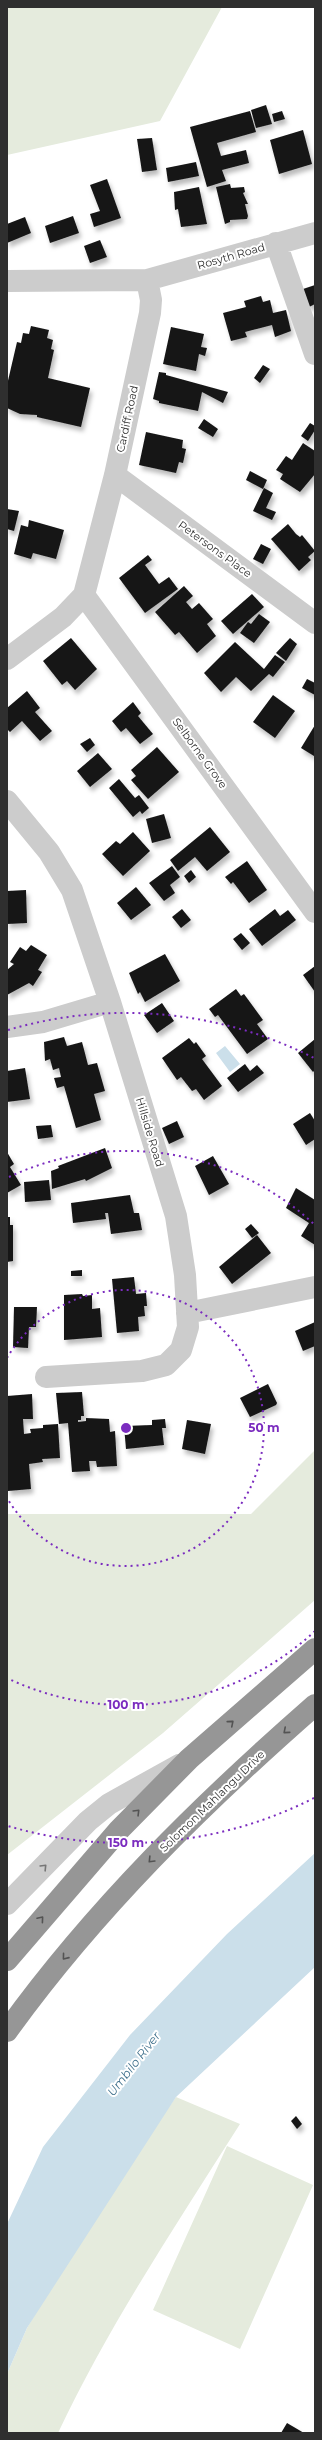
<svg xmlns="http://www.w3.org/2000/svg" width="322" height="2440" font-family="Montserrat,sans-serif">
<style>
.green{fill:#e5ebdd}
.water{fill:#cbdfea}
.building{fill:#161616;filter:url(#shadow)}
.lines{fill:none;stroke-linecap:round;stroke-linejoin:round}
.minor{stroke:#ccc;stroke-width:22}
.highway{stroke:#969696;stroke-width:22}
.oneway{stroke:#535353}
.oneway2{stroke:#767676}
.ring{fill:none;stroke:#7b2cbf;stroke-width:2;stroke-dasharray:2 4}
.labels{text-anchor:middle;stroke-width:4;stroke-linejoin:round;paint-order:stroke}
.street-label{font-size:11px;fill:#2f2f2f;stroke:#fff}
.water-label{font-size:12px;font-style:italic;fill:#41728d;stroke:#fff}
.centre{fill:#7b2cbf;stroke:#fff;stroke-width:2}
.ring-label{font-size:12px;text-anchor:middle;font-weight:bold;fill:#7b2cbf;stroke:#fff;stroke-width:4;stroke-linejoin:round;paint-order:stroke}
</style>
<defs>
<filter id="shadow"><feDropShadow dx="2.5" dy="4.5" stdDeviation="2" flood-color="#0004"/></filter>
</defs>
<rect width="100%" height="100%" fill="#fff"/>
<path class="green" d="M7,7H222L160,121L7,155Z
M315,1450V1600L163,1733L7,1855V1514H251Z
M176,2097L240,2124C176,2225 109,2325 58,2433H7V2374L27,2328L102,2201Z
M227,2146L313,2185L240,2349L153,2310Z"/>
<path class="water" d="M225,1046L240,1064L230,1072L216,1053Z
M315,1853V1967L176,2097L27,2328L7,2374V2224L43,2147L130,2035L227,1934Z"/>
<path class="building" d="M266,105L272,124L256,128L251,110Z
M250,111L256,132L217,143L221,156L246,150L249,163L222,170L226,181L207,187L190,127Z
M282,111L285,119L274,122L272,114Z
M303,130L312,164L279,174L270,140Z
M152,138L157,170L142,172L137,139Z
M196,162L199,176L168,182L166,168Z
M107,179L121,218L94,227L90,214L100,211L90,185Z
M230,184L231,188L244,187L245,192L243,193L248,204H245L248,216L247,219L230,220V222L225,224L216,187Z
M199,187L207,224L181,227L178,209L175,210L174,192Z
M73,216L79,233L50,243L45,226Z
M25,217L31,233L7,243V224Z
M100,240L107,257L90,263L84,246Z
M315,285V304L309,307L303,289Z
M261,296L263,302L270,300L273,313L286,310L291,331L275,337L272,325L245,332L247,337L231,341L223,313L246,307L244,301Z
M31,326L49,330L47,338L53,340L51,349L54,350L48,378L90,388L81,427L37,417V415L20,414L7,408V385L17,342L21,343L23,333L29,334Z
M171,327L204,334L201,347L207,348L205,356L199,354L196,371L163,364Z
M263,365L270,369L260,383L254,378Z
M159,372L166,373V375L228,392L223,403L202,392L198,411L159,403V401L153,399Z
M204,419L218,429L213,437L198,428Z
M310,423L315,426V430L308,441L301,436Z
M146,432L183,440L182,448L186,449L183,463L179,462L176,473L139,465Z
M303,443L315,451V474L300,492L280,479L283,474L276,470L286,456L292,460Z
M250,471L267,480L263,489L246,480Z
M264,488L273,493L266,508L276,512L272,520L253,511Z
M7,509L19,511L14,531L7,529Z
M29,520L64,530L56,559L33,553L31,559L14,554L21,525L28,527Z
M288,524L296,534L300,537L302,535L315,551L308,557L311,560L299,571L271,539Z
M261,544L271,549L263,564L253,559Z
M148,555L152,560L145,565L159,584L169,577L178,589L145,613L119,578Z
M184,586L193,596L186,602L192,609L199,603L213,619L207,624L216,636L197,653L179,632L175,635L155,612Z
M252,594L264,607L233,634L221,621Z
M259,614L270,622L254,643L240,633L248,622L251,624Z
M71,638L97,669L75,690L67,681L62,685L43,661Z
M290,638L297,644L286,661L276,653Z
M235,642L264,669L275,655L285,662L273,677L269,674L251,691L236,677L221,692L204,673Z
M307,679L315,683V695L302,688Z
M27,691L40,708L35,712L52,731L40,741L22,721L10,732L7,729V708Z
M273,695L295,711L275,738L253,722Z
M133,702L141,713L138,716L153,734L140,744L126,728L121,732L112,721Z
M315,725V755L314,756L301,748Z
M90,738L95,745L87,752L80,744Z
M157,747L179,772L148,799L131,780L136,776L131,770Z
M98,753L112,769L90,787L77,771Z
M119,779L135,798L139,795L149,808L142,814L140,811L133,817L109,788Z
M164,814L171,838L152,843L146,819Z
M210,827L230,852L207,871L195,857L178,871L170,860Z
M133,832L150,851L123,876L102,854L116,841L120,844Z
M247,861L267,890L249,903L233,882L231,884L225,877Z
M172,866L180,877L170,885L175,893L164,901L149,883Z
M191,870L196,877L189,883L184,876Z
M136,887L151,905L131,920L117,903Z
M26,890L27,923L7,924V891Z
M182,909L191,920L181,928L172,917Z
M275,909L280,916L288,910L296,920L262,946L249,929Z
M241,933L250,943L242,950L233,939Z
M31,945L47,955L38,970L42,972L33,986L29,983L7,995V970L14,964L10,962L20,947L26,951Z
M165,954L180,981L145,1002L140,992L138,994L129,973Z
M315,966V992L303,975Z
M236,989L241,996L244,994L263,1020L257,1024L268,1039L247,1054L218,1015L215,1017L209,1009Z
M162,1003L174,1021L157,1033L144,1015Z
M64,1037L67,1046L82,1042L88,1065L97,1063L105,1091L94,1094L101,1120L76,1128L64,1086L57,1088L54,1078L61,1077L59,1068L53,1070L50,1059L45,1061L44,1042Z
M189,1038L194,1044L196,1042L206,1056L202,1059L222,1086L204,1100L196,1089L192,1091L181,1077L177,1080L162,1058Z
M315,1039V1070L313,1072L298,1053Z
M245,1064L250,1071L257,1065L264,1073L238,1092L227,1078Z
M25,1068L30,1099L7,1102V1071Z
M310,1113L315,1121V1139L306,1145L293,1124Z
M177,1121L184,1137L169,1144L162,1128Z
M51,1125L53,1137L38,1139L36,1126Z
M105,1148L112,1168L86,1181L85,1179L52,1189L51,1171L59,1168L58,1166Z
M7,1152L14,1164L10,1167L21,1185L7,1193Z
M213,1156L229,1184L209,1195L195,1166Z
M49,1180L51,1200L25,1202L24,1182Z
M296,1188L315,1200V1245L301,1236L309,1223L286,1208Z
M130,1195L134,1213H139L142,1230L111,1234L108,1213H105L106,1219L73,1223L71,1203Z
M7,1217H10V1225H13V1261L7,1262Z
M251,1224L259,1233L252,1238L245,1229Z
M257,1235L271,1253L232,1284L219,1267Z
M82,1270V1276H71V1271Z
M134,1277L136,1294L146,1293L147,1306H144L145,1316L138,1317L139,1331L117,1333L112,1279Z
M82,1294L83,1296L92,1295V1309L100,1308L102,1337L64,1340V1295Z
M14,1307H37L36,1327H29L28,1348L13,1347Z
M315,1322V1346L303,1351L295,1331Z
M268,1384L277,1403L276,1405L250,1417L240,1398Z
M82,1392L84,1416H81V1420H78V1422L86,1421V1418L109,1419L110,1432L115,1431L117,1466L97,1467L96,1461H89L90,1471L72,1472L68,1423L59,1424L56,1393Z
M32,1394L33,1419H23L24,1434L31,1433L30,1429L43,1428V1425L58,1424L60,1458L42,1459L43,1462L29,1464L31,1489L8,1491L7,1396Z
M165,1419L166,1428H162L164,1445L126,1449L124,1426L152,1425V1420Z
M187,1420L211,1424L205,1454L182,1449Z
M296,2116L302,2124L297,2129L291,2121Z
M287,2423L304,2433H281Z"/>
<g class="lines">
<path class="minor" d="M276,243L315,354
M147,280L315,233
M7,281L147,280L151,300L150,313L115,475L84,595L63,617L7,659
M115,475L315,623
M84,595L315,912
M7,801L49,852L72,890L110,1002L176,1216L185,1275L188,1327L181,1350L166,1365L142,1371L46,1377
M7,1027L43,1022L110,1002
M187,1313L315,1287
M7,1904L88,1821L109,1804L179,1765"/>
<path class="highway" d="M7,1960L119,1830L189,1759L315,1649
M7,2031C95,1909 202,1804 315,1705"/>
</g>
<defs><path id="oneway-chevron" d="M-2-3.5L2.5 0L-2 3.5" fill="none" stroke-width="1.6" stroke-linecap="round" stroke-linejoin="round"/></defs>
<g class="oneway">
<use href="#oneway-chevron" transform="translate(231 1723) rotate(-41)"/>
<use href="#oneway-chevron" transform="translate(286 1731) rotate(139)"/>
<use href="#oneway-chevron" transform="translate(137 1812) rotate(-45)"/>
<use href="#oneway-chevron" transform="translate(151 1860) rotate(134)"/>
<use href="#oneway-chevron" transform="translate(41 1919) rotate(-50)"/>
<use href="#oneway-chevron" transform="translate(65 1957) rotate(129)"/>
</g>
<use class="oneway2" href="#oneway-chevron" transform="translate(44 1867) rotate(-46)"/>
<g class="ring">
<path d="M7 1358A138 138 0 1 1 7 1498"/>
<path d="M315 1631A277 277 0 0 1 9 1679M9 1177A277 277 0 0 1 315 1225"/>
<path d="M314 1798A415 415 0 0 1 8 1826M8 1030A415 415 0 0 1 314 1058"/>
</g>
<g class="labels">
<g class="street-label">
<text transform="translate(231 256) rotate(-16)" y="4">Rosyth Road</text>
<text transform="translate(127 419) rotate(-78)" y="4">Cardiff Road</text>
<text transform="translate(215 549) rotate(36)" y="4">Petersons Place</text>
<text transform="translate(200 753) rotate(54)" y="4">Selborne Grove</text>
<text transform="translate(150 1132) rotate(73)" y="4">Hillside Road</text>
<text transform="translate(212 1801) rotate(-44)" y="4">Solomon Mahlangu Drive</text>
</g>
<g class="water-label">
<text transform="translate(134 2064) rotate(-52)" y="4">Umbilo River</text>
</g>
</g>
<circle cx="126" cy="1428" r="6" class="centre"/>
<g class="ring-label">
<text x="264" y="1432">50 m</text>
<text x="126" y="1709">100 m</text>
<text x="126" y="1847">150 m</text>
</g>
<rect width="322" height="2440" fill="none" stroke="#2f2f2f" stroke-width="16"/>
</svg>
